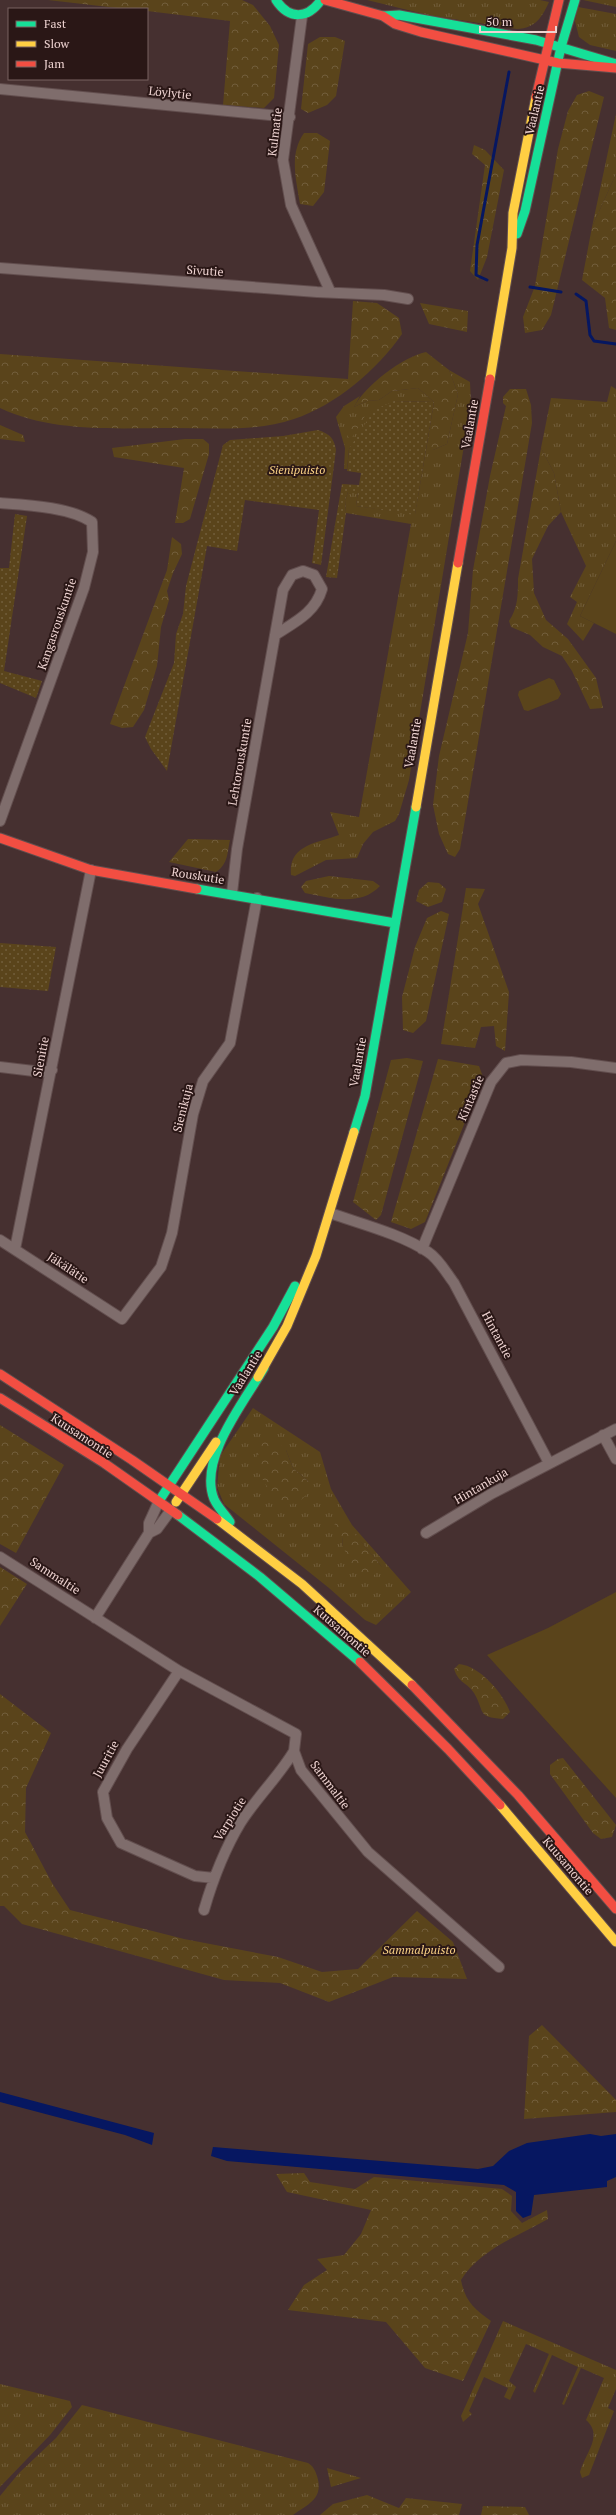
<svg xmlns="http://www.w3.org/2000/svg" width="616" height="2515" font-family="'PT Serif',serif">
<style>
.grass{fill:url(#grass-tufts);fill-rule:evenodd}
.forest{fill:url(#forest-crowns)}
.park{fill:url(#park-dots)}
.pitch{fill:#5a441b}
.water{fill:#061761}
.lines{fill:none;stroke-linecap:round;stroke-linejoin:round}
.stream{stroke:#061761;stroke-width:3}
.street-casing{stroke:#624e4e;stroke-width:12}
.fast-casing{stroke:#624e4e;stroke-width:11}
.slow-casing{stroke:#624e4e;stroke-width:11}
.jam-casing{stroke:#624e4e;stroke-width:11}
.street{stroke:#7f6d6c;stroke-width:10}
.fast{stroke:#16e098;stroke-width:9}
.slow{stroke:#ffcf43;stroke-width:9}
.jam{stroke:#f24e42;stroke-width:9}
.labels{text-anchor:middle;stroke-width:4;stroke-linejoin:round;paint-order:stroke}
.street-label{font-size:12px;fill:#eed3d1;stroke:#2a1716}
.park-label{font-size:12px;font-style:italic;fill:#f9d185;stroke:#2a1716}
</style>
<defs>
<pattern id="grass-tufts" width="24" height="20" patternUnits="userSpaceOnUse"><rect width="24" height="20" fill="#5a441b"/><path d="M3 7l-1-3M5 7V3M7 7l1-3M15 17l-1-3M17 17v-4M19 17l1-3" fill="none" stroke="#725e3b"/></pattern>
<pattern id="forest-crowns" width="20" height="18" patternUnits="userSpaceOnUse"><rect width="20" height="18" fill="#5a441b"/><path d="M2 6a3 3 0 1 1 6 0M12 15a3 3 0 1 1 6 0" fill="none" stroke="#725e3b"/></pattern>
<pattern id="park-dots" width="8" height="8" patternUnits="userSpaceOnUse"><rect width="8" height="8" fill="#5a441b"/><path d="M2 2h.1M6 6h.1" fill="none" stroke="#725e3b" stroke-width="1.8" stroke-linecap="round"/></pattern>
</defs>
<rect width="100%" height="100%" fill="#463030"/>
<path class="grass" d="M367,0H540L549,2C542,17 536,28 517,29L428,15Z
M583,0H616V7Z
M578,7L616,14V51L590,45L579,37L575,21Z
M616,114V174L592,227Z
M449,370L470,382L471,403L409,780L399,814L395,821L373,832L363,844L357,858L326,860L295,876L291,875C288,845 317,843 339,835L330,812L359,817L411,524L346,513L345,500L348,492H358L356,506L415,514L426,450H433L447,444L458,394Z
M611,386L616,389V541L580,616L594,623L583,641L567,624L577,602L570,597L586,566L561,512L554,473L541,448L551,398L607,402Z
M418,388L434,402L394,401L349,449L347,469H344L345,448L336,417L344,406L360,396L354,407L367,401L379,400L392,391Z
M253,1408L320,1452L331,1489L352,1525L411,1592L376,1625L365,1620L329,1588L224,1504L217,1487L220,1456ZM286,1450L293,1468L309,1482L257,1455ZM342,1537L361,1542L382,1567L343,1547Z
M503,2321L616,2370V2389L608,2408L614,2411L589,2475L582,2478L580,2472C585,2453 604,2436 586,2420L604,2378L581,2368L564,2405L562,2404L578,2367L552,2355L535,2393L533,2391L549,2354L526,2344L509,2381L516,2387L510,2400L504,2397L508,2388L484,2377L469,2411L472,2414L463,2422L461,2416Z
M0,2384L70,2401L72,2407L50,2435L0,2487Z
M82,2405L308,2463C313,2466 315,2470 317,2476C324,2498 309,2504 293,2515H0V2496L19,2473L56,2438Z
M327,2468L361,2478L331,2487Z"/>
<path class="forest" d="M48,0H242L253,5L270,26L279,45L274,98L264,108L223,105L230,21L147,11V9H126Z
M320,37H335L345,41L336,96L327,105L308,113L301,109L308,44Z
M589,91L604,97L551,315L542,330L525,333L523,317L535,286L558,149L568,111L577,95Z
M304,133H317L330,141L324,192L313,206L300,204C296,179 289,154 304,133Z
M474,145L485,150L504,170L487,257L478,280L470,271L485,165L472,154Z
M616,174V330L609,328L605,298L582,280L592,227Z
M353,301L377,303L399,318L402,334C377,370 336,405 294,419C255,432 214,428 173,428C117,428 53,433 0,408V354L348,379Z
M420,303L468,311L467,332L429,324Z
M426,352L449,370L458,394L447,444L433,450H426L434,402L418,388L392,391L379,400L367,401L354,407C365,386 402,357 426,352Z
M510,389H526L531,405L532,423L460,849L455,857L448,854L439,834L433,805L439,756L468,633L473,570L490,476L506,406L503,403V397Z
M365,416L348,444L346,422Z
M0,425L23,435L25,442L0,439Z
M185,439H203L209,444V454L190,519L183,523H175L184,468L114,457L112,448Z
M541,448L554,473L561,512L548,526L532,559L534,593L546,620L568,639L596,678L603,708L590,709L572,671L562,656L543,647L530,635L511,627L509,621C518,608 518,594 518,579Z
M172,537L181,544L182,554L173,573L167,591L169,600L161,627L157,666L144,710L133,727L122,728L110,724L167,570Z
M188,839L230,840C227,854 228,864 216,872L169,862Z
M329,876L373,881L380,886C360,907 330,898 305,893L301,887L306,881Z
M428,882L439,883L446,889L442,902L428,907L416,901L419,890Z
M466,888L485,889L478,904L509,992L505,1051L496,1046L494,1026L481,1027L475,1048L441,1044Z
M441,911L449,914L426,1021L413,1033L403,1030L402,997L415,947L427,918Z
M407,1058L423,1061L381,1215L376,1220L353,1202L391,1060Z
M438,1059L479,1066L483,1077L425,1222L411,1229L391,1222Z
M0,1425L64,1465L16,1553L0,1544Z
M264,1440H275L286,1450L293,1468L309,1482L307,1494L299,1502L288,1505C272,1496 254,1475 257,1455C258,1450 262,1445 264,1440Z
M342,1519L382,1567L373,1576L362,1578L354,1569L343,1547L342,1537L333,1527L337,1521Z
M0,1567L27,1584L0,1626Z
M459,1664C480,1666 503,1693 510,1712L503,1719C476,1717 485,1711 474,1693C467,1682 459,1684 454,1669Z
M0,1694L51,1733L26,1788L25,1832L52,1883L70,1910L184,1939L278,1957L322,1972L358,1969L417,1911L453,1942L467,1979L393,1977L329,2002L280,1983L224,1980L22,1924L4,1906H0Z
M563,1758L616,1825L612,1837L601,1839L593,1833L550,1774V1765L558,1759Z
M542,2025L616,2100V2112L524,2119L529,2036Z
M304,2173L310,2182L355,2189L374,2177L502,2189L512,2196L511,2211L522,2223L547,2210L548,2219C518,2236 479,2250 461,2280C465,2301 474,2309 491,2321L463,2381L425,2368L386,2322L288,2310L304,2285L327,2270L317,2259L344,2255L361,2234L371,2210L287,2192L276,2174Z
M367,2495L399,2508L406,2498L462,2504L459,2515H320L333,2504Z
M483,2506L525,2507L529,2515H481Z"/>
<path class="park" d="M394,401L434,402L415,515L356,506L358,492H348L345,500L346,513L337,578L326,577L342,484L359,485L361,473L347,471L349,449L374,410Z
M318,430C330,434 334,438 336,450L321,565L312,563L319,510L245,500L237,551L207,546L167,771L151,749L145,737L174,663L176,634L183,614L186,586L223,445L230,440L283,436Z
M15,514L27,516L4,671L42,681L36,698L0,683V568H9Z
M0,943L56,947L48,991L0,987Z"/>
<path class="pitch" d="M616,541V634L580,616Z
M549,678L554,680L561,694L558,699L528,711L524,710L518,695L519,691Z
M616,1592V1798L487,1655L548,1628Z"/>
<path class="water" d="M0,2092L154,2133L152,2145L125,2135L0,2102Z
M590,2134L601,2136L616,2134V2177L607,2181V2187L534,2195L531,2215L523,2218L516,2211V2192L504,2185L227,2161L211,2156L213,2147L478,2169L493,2166L509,2151L527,2143Z"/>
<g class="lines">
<path class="stream" d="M487,280L476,275L477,245L509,72
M530,287L561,292
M576,294L586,301L590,335L594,341L616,344"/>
<defs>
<path id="street" d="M302,16L283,160L291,205L330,291
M0,89L290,117
M0,268L317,292L384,295L408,299
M0,503C27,505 70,507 92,522L93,552L84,588L0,821
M232,893L237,849L283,590L292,575L303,571L314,575L322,589C315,613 295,622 275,635
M0,1067L42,1072L52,1070
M330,1213C361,1224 401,1234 428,1252C439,1259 447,1274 454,1283L549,1463
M0,1240L122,1319L161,1267L172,1233L193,1114L203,1081L230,1043L257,898
M15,1249L91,870
M422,1249L491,1082L506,1063L521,1060L571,1062L616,1068
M603,1435L616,1459
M149,1533V1523L159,1501
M426,1533L491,1494L616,1429
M0,1557L179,1671L296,1734L294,1751L301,1770L368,1852L499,1967
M95,1618L149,1533L157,1529L171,1510
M179,1671L127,1749L103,1792L107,1818L121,1843L195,1876L214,1878
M204,1910C213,1879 224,1850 241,1822C257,1797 279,1776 294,1751"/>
<path id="fast" d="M276,0C289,20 308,19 321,0
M383,16L399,15L536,40L616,64
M517,234L525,211L561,47L575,0
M197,889L395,923
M354,1132L365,1096L416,807
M159,1501L273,1327L295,1286
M178,1515L260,1577L360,1662
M230,1522C225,1514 218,1508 214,1499C198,1459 244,1402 264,1368"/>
<path id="slow" d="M490,379L512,248L513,213L536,97
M416,807L458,563
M258,1377L287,1326L316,1256L354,1132
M176,1502L216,1442
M217,1519L302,1584L412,1685
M500,1805L616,1942"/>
<path id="jam" d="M325,0L383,16L395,24L421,32L558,63L616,68
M536,97L559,0
M458,563L490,379
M0,838L91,870L197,889
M0,1374L132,1460L217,1519
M0,1398L104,1463L178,1515
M360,1662L448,1749L500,1805
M412,1685L518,1795L616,1909"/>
</defs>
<use href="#street" class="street-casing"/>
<use href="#fast" class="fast-casing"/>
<use href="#slow" class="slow-casing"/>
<use href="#jam" class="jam-casing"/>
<use href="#street" class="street"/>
<use href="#fast" class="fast"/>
<use href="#slow" class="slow"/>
<use href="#jam" class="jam"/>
</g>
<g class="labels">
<g class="street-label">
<text transform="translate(170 93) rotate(6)" y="4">Löylytie</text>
<text transform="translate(535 110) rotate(-77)" y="4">Vaalantie</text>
<text transform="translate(275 132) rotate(-83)" y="4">Kulmatie</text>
<text transform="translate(205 271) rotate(4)" y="4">Sivutie</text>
<text transform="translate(470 424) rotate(-80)" y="4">Vaalantie</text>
<text transform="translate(57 624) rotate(-71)" y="4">Kangasrouskuntie</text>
<text transform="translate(413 743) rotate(-80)" y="4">Vaalantie</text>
<text transform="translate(240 762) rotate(-80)" y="4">Lehtorouskuntie</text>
<text transform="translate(198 876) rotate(9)" y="4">Rouskutie</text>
<text transform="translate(41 1057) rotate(-79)" y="4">Sienitie</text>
<text transform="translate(358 1062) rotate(-80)" y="4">Vaalantie</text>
<text transform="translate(471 1098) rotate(-67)" y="4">Kintastie</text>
<text transform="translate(183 1108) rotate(-76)" y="4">Sienikuja</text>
<text transform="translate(68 1268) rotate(33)" y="4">Jäkälätie</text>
<text transform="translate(497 1335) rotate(62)" y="4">Hintantie</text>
<text transform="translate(246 1373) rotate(-58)" y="4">Vaalantie</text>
<text transform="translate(82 1436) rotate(33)" y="4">Kuusamontie</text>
<text transform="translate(481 1486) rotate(-30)" y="4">Hintankuja</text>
<text transform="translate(55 1576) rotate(33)" y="4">Sammaltie</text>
<text transform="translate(342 1631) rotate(41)" y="4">Kuusamontie</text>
<text transform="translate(106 1759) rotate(-61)" y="4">Juuritie</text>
<text transform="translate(330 1785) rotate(53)" y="4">Sammaltie</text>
<text transform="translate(230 1819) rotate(-58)" y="4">Varpiotie</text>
<text transform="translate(568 1866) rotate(50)" y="4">Kuusamontie</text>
</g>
<g class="park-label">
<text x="297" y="474">Sienipuisto</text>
<text x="419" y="1954">Sammalpuisto</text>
</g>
</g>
<rect x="8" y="8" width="140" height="72" fill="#2a1716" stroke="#786261"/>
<rect x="16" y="21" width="20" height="6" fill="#16e098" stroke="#786261"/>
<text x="44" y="28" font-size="12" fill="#eed3d1">Fast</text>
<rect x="16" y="41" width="20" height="6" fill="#ffcf43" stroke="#786261"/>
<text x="44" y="48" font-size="12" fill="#eed3d1">Slow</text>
<rect x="16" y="61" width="20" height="6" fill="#f24e42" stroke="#786261"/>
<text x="44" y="68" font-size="12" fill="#eed3d1">Jam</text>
<path d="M480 26v6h76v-6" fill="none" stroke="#eed3d1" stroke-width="2"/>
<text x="486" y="26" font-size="12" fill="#eed3d1" stroke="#2a1716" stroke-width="3" paint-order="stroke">50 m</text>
</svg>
